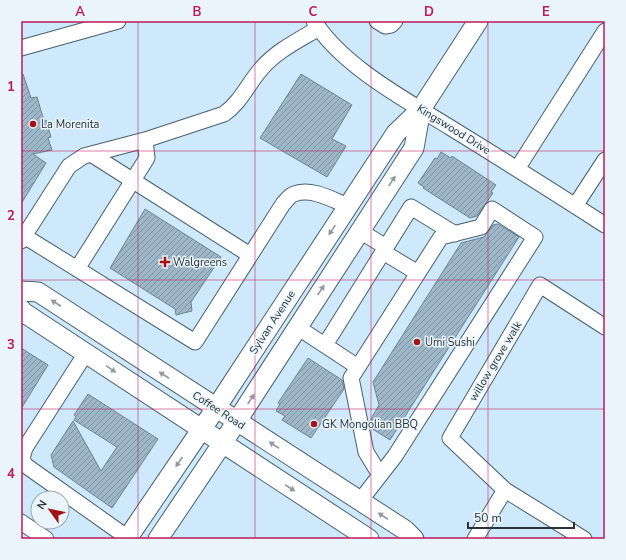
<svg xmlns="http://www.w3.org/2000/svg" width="626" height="560" font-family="'Nunito Sans',sans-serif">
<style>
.building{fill:url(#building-hatch);stroke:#6c8595}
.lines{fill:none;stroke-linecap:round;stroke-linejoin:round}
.minor-casing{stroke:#48606f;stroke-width:17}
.major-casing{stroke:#48606f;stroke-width:21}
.minor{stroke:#fff;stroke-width:15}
.major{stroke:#fff;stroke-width:19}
.oneway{fill:#94999c}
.grid{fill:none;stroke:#c2185b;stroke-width:1;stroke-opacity:0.55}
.poi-dot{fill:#a61114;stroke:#e9f4fb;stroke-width:1.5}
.labels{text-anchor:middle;stroke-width:3;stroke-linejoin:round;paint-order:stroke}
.poi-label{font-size:11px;fill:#28333a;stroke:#e9f4fb;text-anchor:start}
.street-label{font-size:11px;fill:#28333a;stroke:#e9f4fb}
.neatline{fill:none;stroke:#c2185b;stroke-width:1.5}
.grid-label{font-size:13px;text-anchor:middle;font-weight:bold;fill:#c2185b}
</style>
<defs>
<pattern id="building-hatch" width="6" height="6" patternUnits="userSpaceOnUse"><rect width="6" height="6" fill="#9db7c8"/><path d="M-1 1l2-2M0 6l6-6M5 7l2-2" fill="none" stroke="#8095a3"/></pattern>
</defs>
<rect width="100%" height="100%" fill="#cee9fb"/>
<path class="building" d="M23,74L31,98L37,97L44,121L46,120L51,137L48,138L52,150L33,154L46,163L21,204V75Z
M301,74L352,105L332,139L346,146L327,177L260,138Z
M441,152L451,158L452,156L496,185L491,192L493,193L477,216L470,218L423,188L424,187L418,183L435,158L437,159Z
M145,209L221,257L191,302L192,311L176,315L175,309L110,268Z
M498,224L519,237L390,440L371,428V419L379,405L373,382L461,243L484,237L493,225Z
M21,348L48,365L21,409Z
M308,358L342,380L344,389L311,438L282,420L285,416L276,411L280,404L278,403Z
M88,394L158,439L112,508L54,467L51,455L73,421L101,471L117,447L74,420L76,417L74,415Z"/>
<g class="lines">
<defs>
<path id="minor" d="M314,21C342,66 406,100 451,128C503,160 554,192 605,225
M377,21L385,26L391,25L395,21
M21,48L118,21
M91,154L250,255
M517,169L605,31
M575,206L605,160
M360,231L386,247
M24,236L195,342L283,204C286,201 290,195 294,194C311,187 333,200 348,206
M21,241L69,166L84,156L145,140L224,114C240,103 248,84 261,69C276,51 299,40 319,28
M383,252L418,273
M77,269L147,158L145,140
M297,327L358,367
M325,345L411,207L455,234
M86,353L25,448L22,458L25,465L128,538
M505,490L450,438L540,285L605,327
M360,501L395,456L535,237L492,209L481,227L441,237L351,378L366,452L380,475
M21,522L46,539
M475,539L505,490L584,539"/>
<path id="major" d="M21,291L38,292L405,530L414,539
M21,309L23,312L369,539
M127,539L216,408L396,133L421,109L478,21
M158,539L222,444L414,148L421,109"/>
</defs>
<use href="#minor" class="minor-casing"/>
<use href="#major" class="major-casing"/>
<use href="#minor" class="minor"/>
<use href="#major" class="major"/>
</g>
<defs><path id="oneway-solid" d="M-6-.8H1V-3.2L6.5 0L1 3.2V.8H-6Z"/></defs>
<g class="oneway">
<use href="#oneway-solid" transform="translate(392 181) rotate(-57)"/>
<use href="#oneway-solid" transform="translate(332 230) rotate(123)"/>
<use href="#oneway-solid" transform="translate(321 290) rotate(-57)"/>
<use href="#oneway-solid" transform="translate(56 303) rotate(-147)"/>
<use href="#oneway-solid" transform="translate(111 369) rotate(34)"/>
<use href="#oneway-solid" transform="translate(164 375) rotate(-147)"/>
<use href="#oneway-solid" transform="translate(251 399) rotate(-57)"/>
<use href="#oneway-solid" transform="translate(274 445) rotate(-147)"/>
<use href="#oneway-solid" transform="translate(179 462) rotate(124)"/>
<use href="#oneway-solid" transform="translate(290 488) rotate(33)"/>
<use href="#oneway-solid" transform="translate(383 516) rotate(-147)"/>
</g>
<path class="grid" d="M138,21V539M255,21V539M371,21V539M488,21V539M21,151H605M21,280H605M21,409H605"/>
<g class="poi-dot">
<circle cx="33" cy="124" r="4"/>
<path d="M163 256h4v4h4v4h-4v4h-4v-4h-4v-4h4z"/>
<circle cx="417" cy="342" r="4"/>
<circle cx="314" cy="424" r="4"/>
</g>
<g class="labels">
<g class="poi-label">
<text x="41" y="128">La Morenita</text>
<text x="173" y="266">Walgreens</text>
<text x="425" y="346">Umi Sushi</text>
<text x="322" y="428">GK Mongolian BBQ</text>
</g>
<g class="street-label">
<text transform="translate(454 129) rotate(32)" y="4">Kingswood Drive</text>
<text transform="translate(272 322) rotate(-57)" y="4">Sylvan Avenue</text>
<text transform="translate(495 361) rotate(-59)" y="4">willow grove walk</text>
<text transform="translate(219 410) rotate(33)" y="4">Coffee Road</text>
</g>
</g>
<rect width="626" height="560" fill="none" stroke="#e9f4fb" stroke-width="44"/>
<g transform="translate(50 510) rotate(303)"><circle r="19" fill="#e9f4fb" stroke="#9ca7ae"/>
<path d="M0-3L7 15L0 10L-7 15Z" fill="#a61114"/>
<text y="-6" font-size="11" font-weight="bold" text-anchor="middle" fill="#28333a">N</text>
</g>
<path d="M468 522v6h106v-6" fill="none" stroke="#28333a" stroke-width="2"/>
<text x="474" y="522" font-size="12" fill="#28333a" stroke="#e9f4fb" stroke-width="3" paint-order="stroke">50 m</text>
<rect x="22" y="22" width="582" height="516" class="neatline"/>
<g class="grid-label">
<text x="80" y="16">A</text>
<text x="197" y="16">B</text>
<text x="313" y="16">C</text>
<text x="429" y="16">D</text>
<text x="546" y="16">E</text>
<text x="11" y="91">1</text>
<text x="11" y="220">2</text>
<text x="11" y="349">3</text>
<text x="11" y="478">4</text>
</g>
</svg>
